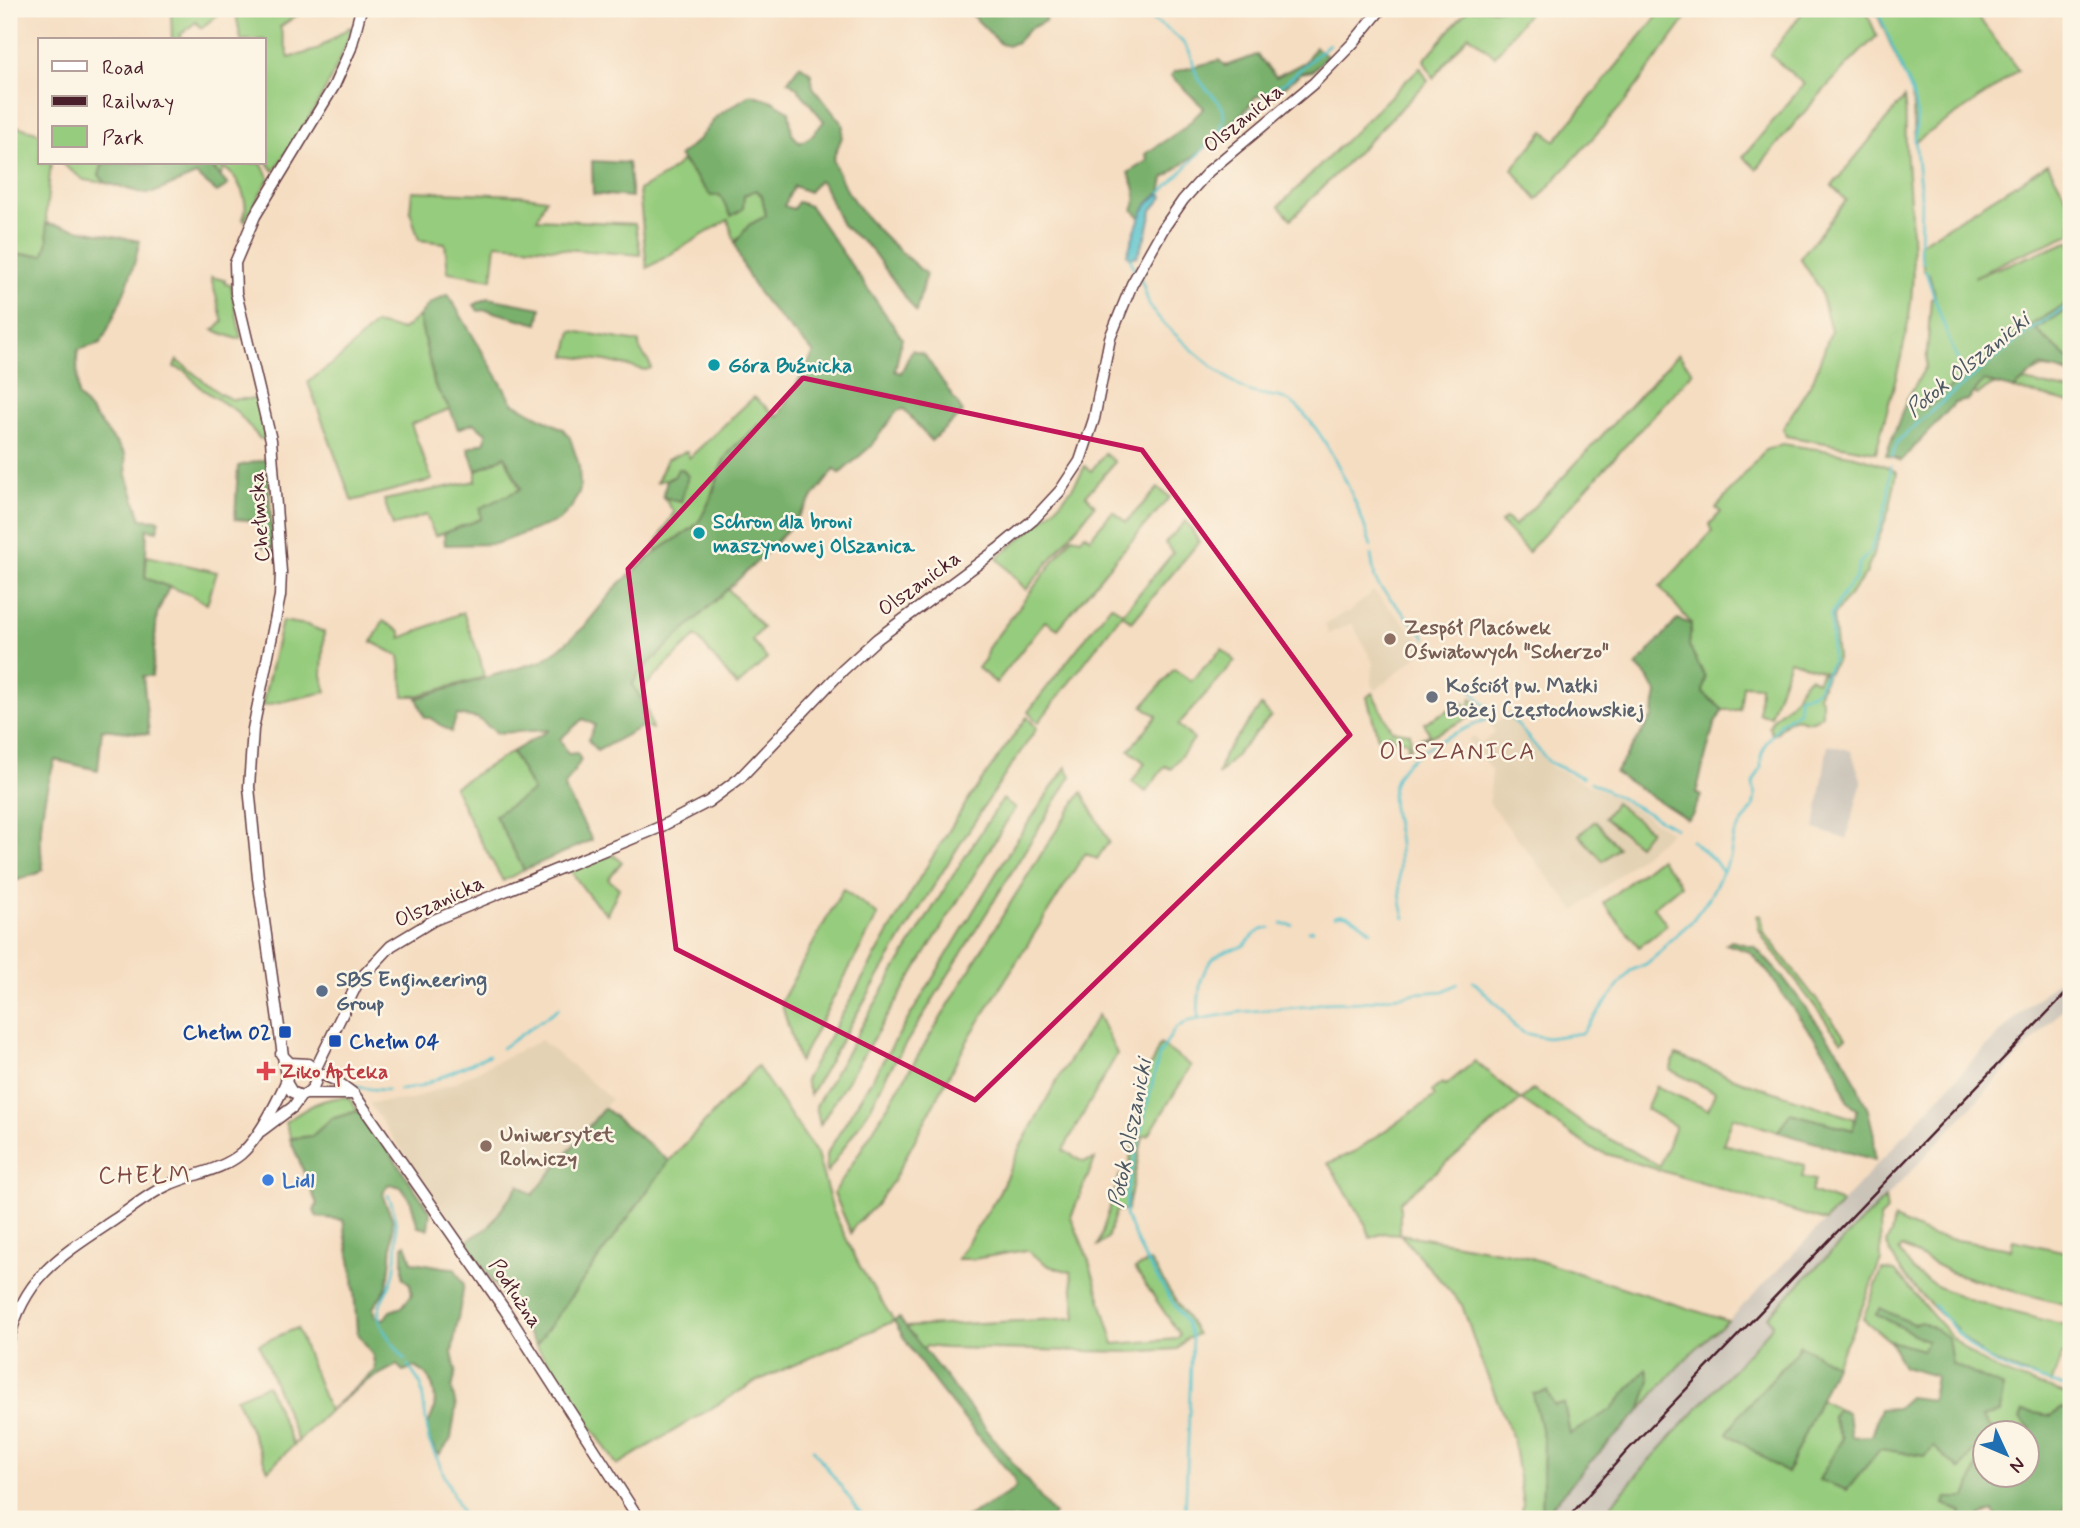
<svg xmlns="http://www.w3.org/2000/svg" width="2080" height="1528" font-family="Mynerve,sans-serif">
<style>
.built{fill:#e4d2b4}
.industrial{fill:#cac3b8}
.green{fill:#96cc7d;stroke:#707654;stroke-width:2}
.forest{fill:#78b06c;stroke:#61684c;stroke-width:2}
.water{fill:#55c2cc;stroke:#50707c;stroke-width:2}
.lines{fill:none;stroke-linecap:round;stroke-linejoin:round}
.stream{stroke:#55c2cc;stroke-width:2.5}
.tertiary-casing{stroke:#643c42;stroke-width:13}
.tertiary{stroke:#fff;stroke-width:10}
.rail{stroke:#4a1f2b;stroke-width:2.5}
.marked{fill:none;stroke:#c2185b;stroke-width:5;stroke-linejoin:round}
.culture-dot{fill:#0f9aa8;stroke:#fcf5e5;stroke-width:2.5}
.education-dot{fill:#8d6e63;stroke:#fcf5e5;stroke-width:2.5}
.worship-dot{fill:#6b7280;stroke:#fcf5e5;stroke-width:2.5}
.service-dot{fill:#5c6f8a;stroke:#fcf5e5;stroke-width:2.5}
.transit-dot{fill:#1a4fb4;stroke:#fcf5e5;stroke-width:2.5}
.health-dot{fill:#e0444e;stroke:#fcf5e5;stroke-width:2.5}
.shop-dot{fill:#3f7fe0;stroke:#fcf5e5;stroke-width:2.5}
.labels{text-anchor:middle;stroke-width:5;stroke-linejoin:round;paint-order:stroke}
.street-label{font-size:21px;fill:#4a1f2b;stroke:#fcf5e5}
.culture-label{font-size:21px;font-weight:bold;fill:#0d838f;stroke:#fcf5e5;text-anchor:start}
.education-label{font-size:21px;font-weight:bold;fill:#785e54;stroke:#fcf5e5;text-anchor:start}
.worship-label{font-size:21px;font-weight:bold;fill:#5b616d;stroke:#fcf5e5;text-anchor:start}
.service-label{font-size:21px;font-weight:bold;fill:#4e5e75;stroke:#fcf5e5;text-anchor:start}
.transit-label{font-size:21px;font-weight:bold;fill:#164399;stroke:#fcf5e5;text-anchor:end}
.health-label{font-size:21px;font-weight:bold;fill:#be3a42;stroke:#fcf5e5;text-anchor:start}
.shop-label{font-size:21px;font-weight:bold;fill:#366cbe;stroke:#fcf5e5;text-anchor:start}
.water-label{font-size:23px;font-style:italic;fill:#4e5863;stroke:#fcf5e5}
.quarter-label{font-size:24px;letter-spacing:2px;fill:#7f4843;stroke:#fcf5e5}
</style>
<rect width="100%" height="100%" fill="#fcf5e5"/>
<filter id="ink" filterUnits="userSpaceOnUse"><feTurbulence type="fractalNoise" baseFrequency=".0143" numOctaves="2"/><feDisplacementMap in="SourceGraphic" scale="14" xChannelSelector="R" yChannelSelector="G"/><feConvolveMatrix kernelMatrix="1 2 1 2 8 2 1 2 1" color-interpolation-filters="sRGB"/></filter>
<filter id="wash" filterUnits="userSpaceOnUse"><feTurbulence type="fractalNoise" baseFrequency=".00686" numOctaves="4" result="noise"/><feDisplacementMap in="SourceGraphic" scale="28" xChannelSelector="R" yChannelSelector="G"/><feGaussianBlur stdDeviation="1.57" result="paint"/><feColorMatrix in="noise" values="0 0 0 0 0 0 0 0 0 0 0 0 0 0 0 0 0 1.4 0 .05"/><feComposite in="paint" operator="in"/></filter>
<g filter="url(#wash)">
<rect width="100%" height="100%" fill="#f5ddc1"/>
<path class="built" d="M1373,591L1428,647L1375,691L1371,685L1373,663L1352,623L1329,634L1325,625L1345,612L1348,613Z
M1508,716L1551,767L1619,799L1671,832L1575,911L1489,803L1492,771L1468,740L1474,736L1480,744L1495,733L1489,725Z
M541,1040L611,1099L532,1195L519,1185L488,1228L465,1242L369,1103L409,1100L451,1084Z"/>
<path class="industrial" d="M1828,744L1851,751L1862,782L1846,839L1815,829Z
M2071,969V1000L1900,1183L1768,1316L1772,1324L1770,1329L1642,1469L1599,1519H1542L1589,1463L1640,1411L1671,1374L1707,1337L1728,1321L1825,1221L1973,1060L2018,1015Z"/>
<path class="green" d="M171,9H225L201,28L196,22L180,35L184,40H172Z
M235,9H306L280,27L289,58L316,50L350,27L352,28C332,86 308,121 274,171L264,159V40H241Z
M1468,9H1531L1495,56L1469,35L1433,78L1424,60Z
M1663,9H1693L1625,102L1537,200L1512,169L1544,131L1555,141Z
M1805,9H1865L1877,36C1833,77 1795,122 1757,169L1743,157L1804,84L1770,55Z
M1875,9H1972L2018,70L1995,88L1915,142L1912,93Z
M1420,67L1428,81L1291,219L1279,206Z
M1904,98C1907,114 1905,129 1906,146C1909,195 1916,252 1911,301C1906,351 1888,403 1876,452L1786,436L1783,428L1813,380L1831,331L1820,289L1800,258L1846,200L1832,186Z
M9,124L40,133V163H51L46,213L48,241L44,255L9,254Z
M682,161L711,196L744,195L756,190L762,196L766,216L749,225L735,243L728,220L647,268L639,190L666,175Z
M61,163H103L99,175L106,183L84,180Z
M208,163H261L269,178L245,221L243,219C251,204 238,174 223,168L221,176Z
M2048,164L2071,206V234L2012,258L1974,277L2071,241V375L2058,370L2043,368L2007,386L1996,384L1991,386L1977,395L1967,387L1964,376L1927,407L1907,399L1926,366L1931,298L1935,296L1929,274L1924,271L1919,244Z
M412,191L519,195L546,199L537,219L635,224L641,255L496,244L492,279L448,272L445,243L419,240L410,211Z
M211,277L225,280V284L231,285L241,338L237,339L213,330L223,322Z
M419,316L435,386L450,409L411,424L432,480L352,501L308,382L339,359L375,324L403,330Z
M572,331L639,342C638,354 650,358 651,368L645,370L606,361L566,356Z
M1678,354L1693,372L1528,552L1501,523L1506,518L1514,526L1553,488Z
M177,360L220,394L231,399H256L265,438L260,439L236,411L202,389L185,371L174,367Z
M2024,381L2071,391V403L2014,389Z
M754,397L773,413C757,427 737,441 725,458C712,479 713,511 693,527C684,535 667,543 657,551L655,546L674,512L663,497L681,502L674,477L657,482L667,459L687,451L689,458Z
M1782,444C1820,450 1863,453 1897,472L1890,507L1866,574L1833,616L1837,659L1828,673L1790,660L1770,716L1759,714L1760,686L1743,685L1740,710H1723L1703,693L1705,677L1689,646L1691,623L1660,587L1712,532L1710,524L1721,512L1716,508L1765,450Z
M1105,453L1115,462L1086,495L1095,505L1026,590L997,558C1028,532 1068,504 1085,466L1091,471Z
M505,456L520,490L480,508L481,519L435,536L426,515L393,526L384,500L476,481V471Z
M1158,488L1170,497L1112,563L1058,629L1045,621L996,683L978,668L985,659L988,648L1072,537L1081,539L1085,534L1090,538L1113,511L1126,522Z
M1186,521L1199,542L1132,622L1122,614L1038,723L1028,712L1111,605L1123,613L1173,553L1165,543Z
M147,556L217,572L207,604L191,595L145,578Z
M727,588L763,628L752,640L767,659L737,686L696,636L642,689L652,729L643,726L642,700L632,685L639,673Z
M463,612L480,658L484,677L416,696H404L399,656L372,642L383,621L401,632V638Z
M282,621L307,625L324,632L322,675L326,692L262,706Z
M1222,649L1235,661L1178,725L1194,739L1171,769L1165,766L1146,792L1132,782L1145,763L1129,750L1157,716L1143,706L1174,669L1191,681Z
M1821,673L1825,674L1826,676L1818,695L1822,700V715C1803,734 1800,701 1776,734H1772L1769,727C1773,714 1784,711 1792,701C1798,692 1800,685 1809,677L1817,681Z
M1372,693L1392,730L1410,733L1411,747L1407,750L1408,744L1405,740H1396L1390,734L1378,738L1367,697Z
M1472,698L1483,711L1421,741L1419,739L1430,735L1424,723L1463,702L1468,708Z
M1261,706L1271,716L1218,775L1224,754Z
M1027,717L1037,728C955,846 881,970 810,1095L805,1080L919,879L968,800Z
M512,752L533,791L495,815L524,870L503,881L473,827L454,787Z
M1066,767L1071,776L887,1074L871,1107L827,1173L826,1155L1014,844Z
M1082,792L1109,841L1097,859L1085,853L970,1036L893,1181L875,1206L855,1225L851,1233L834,1193C918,1061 994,922 1082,792Z
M1003,799L1015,808L820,1125L816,1106C875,1002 936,898 1003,799Z
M1615,803L1650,830L1638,845L1604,818Z
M1595,821L1618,848L1603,861L1579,835Z
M612,854L622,862L608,879L619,888L607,914L589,896L570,870Z
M1660,858L1681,885L1654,907L1667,925L1639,947L1603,903Z
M843,889L878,915L799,1062L781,1002Z
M1761,915L1764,932L1846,1038L1841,1041L1764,939L1759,929L1757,916Z
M1098,1015L1117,1054L1063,1150L1084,1162L1095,1159L1071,1217L1088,1258L1114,1344L1177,1339L1180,1335L1135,1269L1150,1261L1197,1334L1185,1340L1178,1349L1130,1352L944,1348L926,1346L923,1351L906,1327L1076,1318L1071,1272L1049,1266L1026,1250L974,1259H957L997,1197L1019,1149L1059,1077Z
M1160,1044L1191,1066L1149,1135L1143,1136L1127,1211H1116L1107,1239L1098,1245L1120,1175L1127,1177L1144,1081Z
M1676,1055L1742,1081L1855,1119L1853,1130L1790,1113L1778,1132L1733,1117L1723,1144L1805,1165L1802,1177L1815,1180L1811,1192L1842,1203L1825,1221L1594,1150L1521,1100L1400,1202V1234L1521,1255L1728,1321C1694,1347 1667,1378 1640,1411L1650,1380L1646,1370L1612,1409L1569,1435L1554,1405L1533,1394L1544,1442L1542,1518L1521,1519L1523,1504L1513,1439L1480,1358L1462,1305L1400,1234L1384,1233L1370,1238L1367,1227L1328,1163L1354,1152L1435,1096L1432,1091L1442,1083L1446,1085L1475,1061L1521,1100L1533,1089L1589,1128L1660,1166L1675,1126L1646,1109L1656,1086L1708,1110L1715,1092L1670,1070Z
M757,1066L817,1154L833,1211L860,1267L894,1321L755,1382L617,1465L536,1345L669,1161Z
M348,1097L358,1111L331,1119L312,1136L291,1138L285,1122C309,1107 319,1098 348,1097Z
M1885,1198L1887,1211L1880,1218L1881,1260L1855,1325L1835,1365L1799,1346L1794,1355L1742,1412L1727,1433L1787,1473L1820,1399L1837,1409L1832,1417L1842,1439L1880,1449L1924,1456L1934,1446L1960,1470L1977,1445L1984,1447L1966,1498H1946L1944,1504L1962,1512L1961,1519H1599L1642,1469L1770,1329L1772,1324L1768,1316Z
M1894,1219L1932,1236L2011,1249L2013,1240L2071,1253V1306L2009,1290L1950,1272L1902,1247L1899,1250C1904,1258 1908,1266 1915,1272C1941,1297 2034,1318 2071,1326V1356L2062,1355L2051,1384L1988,1359L1957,1332V1329C1930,1305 1900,1278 1886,1243L1891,1234Z
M1882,1270L1895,1271C1919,1298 1951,1342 1981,1361C2008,1378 2041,1385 2071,1396V1412L2063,1408L2030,1428L2028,1437V1434L2009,1433L2008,1431L1989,1428L1952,1364L1913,1324L1877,1314L1927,1341L1923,1351L1890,1341L1863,1319Z
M297,1328L329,1411L268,1470L236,1398L267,1385L292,1443L298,1442L259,1344Z"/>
<path class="forest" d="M966,9H1048L1045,21L1029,29L1017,42L1008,46L1001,44Z
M1315,47L1327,56L1312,71L1301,73L1278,92L1255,97L1247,109L1228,125L1221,136L1164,178L1161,193C1149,199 1146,207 1141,218L1133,210C1139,197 1135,185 1128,173L1148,160L1145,154L1184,128L1204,108L1171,76L1174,72L1219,60L1225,66L1257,55L1276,77L1305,62Z
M800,65L811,73L813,87L843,125L842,137L833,159C848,208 889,242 926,274L916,312L870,248L842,225L823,184L818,181L809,192L794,186L784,206L793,209L798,202L810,206L902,338L895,371L901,373L912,350L924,354L963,412L931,441L904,409L897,411L870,447L839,474L835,469L789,528L764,555L639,673L632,685L642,700L643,726L597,751L588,740L595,725L583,719L560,739L568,754L577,753L581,760L564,787L592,840L524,870L495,815L533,791L512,752L549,730L497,733L477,718L457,715L451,732L430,718H425L417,698L542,661L560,648L584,627L617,586L657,551L693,528L701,518L710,500L725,458L735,446L773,413L778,417L814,353C779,316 749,294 735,243L749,225L766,216L762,196L756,190L744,195L743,209L731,216L720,195L711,196L679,156L698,140L717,116L751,94L772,101L789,111L792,134L800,143L813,135L824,121L797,88L788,81Z
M592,161L628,163L632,197L593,194Z
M103,163H185L189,165L192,163H208L228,185L217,192L196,175L153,193H142L106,183L99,175Z
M46,223L140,241C132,278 118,309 101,343L78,350L77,357L78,396L125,454L127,475L141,519L159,520L157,531L147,529L145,578L169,587L157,614L152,676H143L149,734L102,729L98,770L55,760C43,797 37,831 43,869L38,873L9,883V254L44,255L48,241Z
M448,294L513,403L563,429L570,438L579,465L580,490L571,508L558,521L495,544L445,545L444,533L481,519L480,508L521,489L505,456L476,471L468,448L485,442L486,433L474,423L458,429L450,409L435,386L419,316L429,304Z
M488,298L541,308L538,324L486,310L478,311L474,305Z
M2071,301V307L2036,330L2071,361V373L2040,366L2014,389L1984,381L1968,400L1955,403L1901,461L1886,455L1907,399L1927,407L2004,341Z
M267,459L273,549L262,547L260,521L235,519L238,466Z
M678,469H682L688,476L681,502L663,497L667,479L674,477Z
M1678,619L1691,624L1689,646L1705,677L1703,693L1723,710L1714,725L1696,793L1701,796L1692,815L1687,819L1615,773L1652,717L1657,694L1649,679L1636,666Z
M1731,941L1755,947L1785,980L1847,1063L1868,1110L1874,1135L1875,1160L1778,1132L1790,1113L1853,1130L1857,1109L1847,1101L1837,1071L1827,1055L1780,991L1771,976L1750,952L1726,944Z
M604,1108L669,1161L536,1345L465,1242L488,1228L519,1185L533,1195Z
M358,1111L380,1138L430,1211L428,1229L418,1227L411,1202L401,1187L389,1184C376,1197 389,1205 392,1219C394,1228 390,1275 387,1285C385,1293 377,1301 373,1308L375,1317L384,1319L390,1311L402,1307L412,1294L410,1284L403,1278V1246L406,1244L412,1262C427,1263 440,1268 454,1268L464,1284L452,1353L456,1371L452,1389L456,1407L451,1439L439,1455L429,1441L427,1425C440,1405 437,1378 415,1367L403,1371L397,1365L367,1381L329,1411L375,1370L373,1356L357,1332L353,1277L343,1220L317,1217L314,1211L317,1204L290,1139L312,1136L331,1119Z
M1880,1308L1913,1324L1922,1322L1948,1337L1952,1364L2003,1387L2000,1413L1982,1417L1989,1428L2008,1431L2009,1433L1986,1434V1476H2028L2030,1428L2020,1419L2023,1411L2051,1416L2063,1408L2071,1412V1504L2067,1503L2061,1519L2030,1515L2026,1519H1998L1993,1511L1980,1516L1981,1519H1961L1962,1512L1944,1504L1946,1498H1966L1984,1448L1977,1445L1960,1470L1934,1447L1925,1456L1880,1449L1847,1490L1819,1480L1842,1439L1832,1416L1837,1409L1848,1413L1851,1437L1871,1436L1880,1409L1897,1408L1909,1397L1932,1400L1936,1376L1903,1367L1890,1341L1923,1350L1927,1341L1876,1314Z
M899,1318L1054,1515L1050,1519H964L1012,1491L1016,1486L1013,1477C971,1426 926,1379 894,1321Z
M1800,1345L1835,1365L1787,1473L1727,1433L1742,1412L1794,1355Z
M1646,1369L1650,1380L1640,1411L1589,1463L1542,1518L1544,1442L1533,1394L1547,1391L1554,1405L1564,1403L1570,1434L1612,1409Z"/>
<path class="water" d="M1161,193L1163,197L1152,210L1147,233L1137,256L1130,258L1127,254C1135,234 1140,203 1161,193Z"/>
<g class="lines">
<path class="stream" d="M1877,9L1913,96L1917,116L1915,139L1921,196L1920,252L1923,263
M1139,12C1156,23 1180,33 1190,53C1194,61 1193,71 1199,79C1214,102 1234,103 1218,135
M1161,193L1217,135L1251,111L1270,91L1286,82L1329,44
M1130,258L1135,271
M1925,270L1949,340L1967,382
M1139,276C1145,286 1145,296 1150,306C1160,325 1226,380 1246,390C1262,398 1281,392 1296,406C1328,434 1359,506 1371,546
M1892,456L1898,441L1935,408L2024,335L2071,304
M1371,555L1375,579L1379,586L1426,638
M1461,677L1486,707
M1509,715L1549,762L1583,778
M1591,782L1675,828
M1691,840L1714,860L1721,870
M1335,916C1349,910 1360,923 1371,931
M1405,918C1397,893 1400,869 1399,843C1397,827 1392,811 1392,795C1393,753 1458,733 1489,718
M1282,924L1292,925
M1308,931L1313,930
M1473,981L1506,1013L1514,1026L1524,1033L1547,1038L1582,1033L1630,971L1646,964L1663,950L1668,942L1691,922L1709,898L1730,858L1734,835L1753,808L1755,797L1753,783L1761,768V756L1766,743L1782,722L1799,711V696L1811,694L1818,689L1832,661L1831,615L1844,593L1856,578L1859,564L1871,550L1880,527L1888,498L1891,466
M1198,1018C1199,992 1197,968 1221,953C1228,949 1236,950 1243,946C1253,938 1255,930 1270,928
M502,1048L559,1008
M327,1064C352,1086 353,1089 388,1090
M399,1090L419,1087L489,1055
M388,1195C398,1214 399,1256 393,1277C390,1290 376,1303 379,1318C382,1333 397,1347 405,1360
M1934,1305C1949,1322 1964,1343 1983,1356C2009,1374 2043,1379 2071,1389
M408,1365L421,1385L429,1441L464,1519
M813,1449L865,1519
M1185,1519L1192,1337L1187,1325L1143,1255L1125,1215L1128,1187L1159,1055L1175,1029L1188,1021L1241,1012L1311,1006L1321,1003L1362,1002L1417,993L1444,991L1457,984"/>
</g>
</g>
<g filter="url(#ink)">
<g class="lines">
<defs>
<path id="tertiary" d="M281,1054L290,1063L308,1064L315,1070C319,1082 312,1092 301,1096L292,1092L286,1082L289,1071L298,1064
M315,1070L359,980L391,946L434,920L658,828L708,802L740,778L843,670L877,639L998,549L1033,520L1060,491L1080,461L1094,419L1110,338L1132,284L1163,229L1183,200L1209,171L1314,83L1353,43L1381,9
M316,1072L335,1080L354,1094L505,1310L639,1519
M286,1077L258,878L249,787L253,729L280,596L281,572L271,440L236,293L235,263L255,216L334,86L351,48L361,9
M306,1094H354
M261,1131L293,1107L301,1096
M9,1340C24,1276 63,1254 114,1220C132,1208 148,1194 168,1185C192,1174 220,1171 241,1154C259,1138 276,1104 286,1082"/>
</defs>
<use href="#tertiary" class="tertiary-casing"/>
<use href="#tertiary" class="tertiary"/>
<path class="rail" d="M1567,1519L1626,1452L2071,988"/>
</g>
</g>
<path class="marked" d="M803,378L1142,450L1350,735L975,1100L676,949L628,569Z"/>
<g class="culture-dot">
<circle cx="714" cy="365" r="7"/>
<circle cx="699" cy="533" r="7"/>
</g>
<g class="education-dot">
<circle cx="1390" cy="639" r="7"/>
<circle cx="486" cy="1146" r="7"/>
</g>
<circle class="worship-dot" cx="1432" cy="697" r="7"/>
<circle class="service-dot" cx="322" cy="991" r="7"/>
<g class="transit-dot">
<rect x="278" y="1025" width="14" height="14" rx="3.5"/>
<rect x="328" y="1034" width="14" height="14" rx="3.5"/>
</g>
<path class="health-dot" d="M262.5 1060.5h7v7h7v7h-7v7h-7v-7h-7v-7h7z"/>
<circle class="shop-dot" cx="268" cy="1180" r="7"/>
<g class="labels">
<g class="street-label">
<text transform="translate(1243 118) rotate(-39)" y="7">Olszanicka</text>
<text transform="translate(259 517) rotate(-94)" y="7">Chełmska</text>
<text transform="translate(919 583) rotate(-36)" y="7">Olszanicka</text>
<text transform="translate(439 901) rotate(-25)" y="7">Olszanicka</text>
<text transform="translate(516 1293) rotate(56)" y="7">Podłużna</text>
</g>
<g class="culture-label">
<text x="728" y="372">Góra Buźnicka</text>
<text x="713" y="528">Schron dla broni<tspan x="713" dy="24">maszynowej Olszanica</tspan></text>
</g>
<g class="education-label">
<text x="1404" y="634">Zespół Placówek<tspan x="1404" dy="24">Oświatowych "Scherzo"</tspan></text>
<text x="500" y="1141">Uniwersytet<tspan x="500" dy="24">Rolniczy</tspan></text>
</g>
<g class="worship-label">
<text x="1446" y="692">Kościół pw. Matki<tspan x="1446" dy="24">Bożej Częstochowskiej</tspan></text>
</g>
<g class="service-label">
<text x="336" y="986">SBS Engineering<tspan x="336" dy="24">Group</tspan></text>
</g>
<g class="transit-label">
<text x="271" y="1039">Chełm 02</text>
<text x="349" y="1048" text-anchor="start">Chełm 04</text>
</g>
<g class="health-label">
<text x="280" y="1078">Ziko Apteka</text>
</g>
<g class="shop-label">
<text x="282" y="1187">Lidl</text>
</g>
<g class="water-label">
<text transform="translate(1967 364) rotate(-39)" y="8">Potok Olszanicki</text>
<text transform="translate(1129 1133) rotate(-79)" y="8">Potok Olszanicki</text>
</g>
<g class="quarter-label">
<text x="1458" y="759">OLSZANICA</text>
<text x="145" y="1183">CHEŁM</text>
</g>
</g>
<rect width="2080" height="1528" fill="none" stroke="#fcf5e5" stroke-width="35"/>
<rect x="38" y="38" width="228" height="126" fill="#fcf5e5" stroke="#b59f9b" stroke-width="2"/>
<rect x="52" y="61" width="35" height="10" fill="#ffffff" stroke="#b59f9b" stroke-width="2"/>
<text x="102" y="74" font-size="21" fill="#4a1f2b">Road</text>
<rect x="52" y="96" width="35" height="10" fill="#4a1f2b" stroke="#b59f9b" stroke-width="2"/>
<text x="102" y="108" font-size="21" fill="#4a1f2b">Railway</text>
<rect x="52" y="126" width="35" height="21" fill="#96cc7d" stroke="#b59f9b" stroke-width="2"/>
<text x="102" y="144" font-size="21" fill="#4a1f2b">Park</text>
<g transform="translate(2006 1454) rotate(134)"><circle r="33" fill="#fcf5e5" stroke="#b59f9b" stroke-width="2"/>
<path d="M0-5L12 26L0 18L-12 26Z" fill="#1f6fb2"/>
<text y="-10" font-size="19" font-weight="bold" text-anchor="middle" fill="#4a1f2b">N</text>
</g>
</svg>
